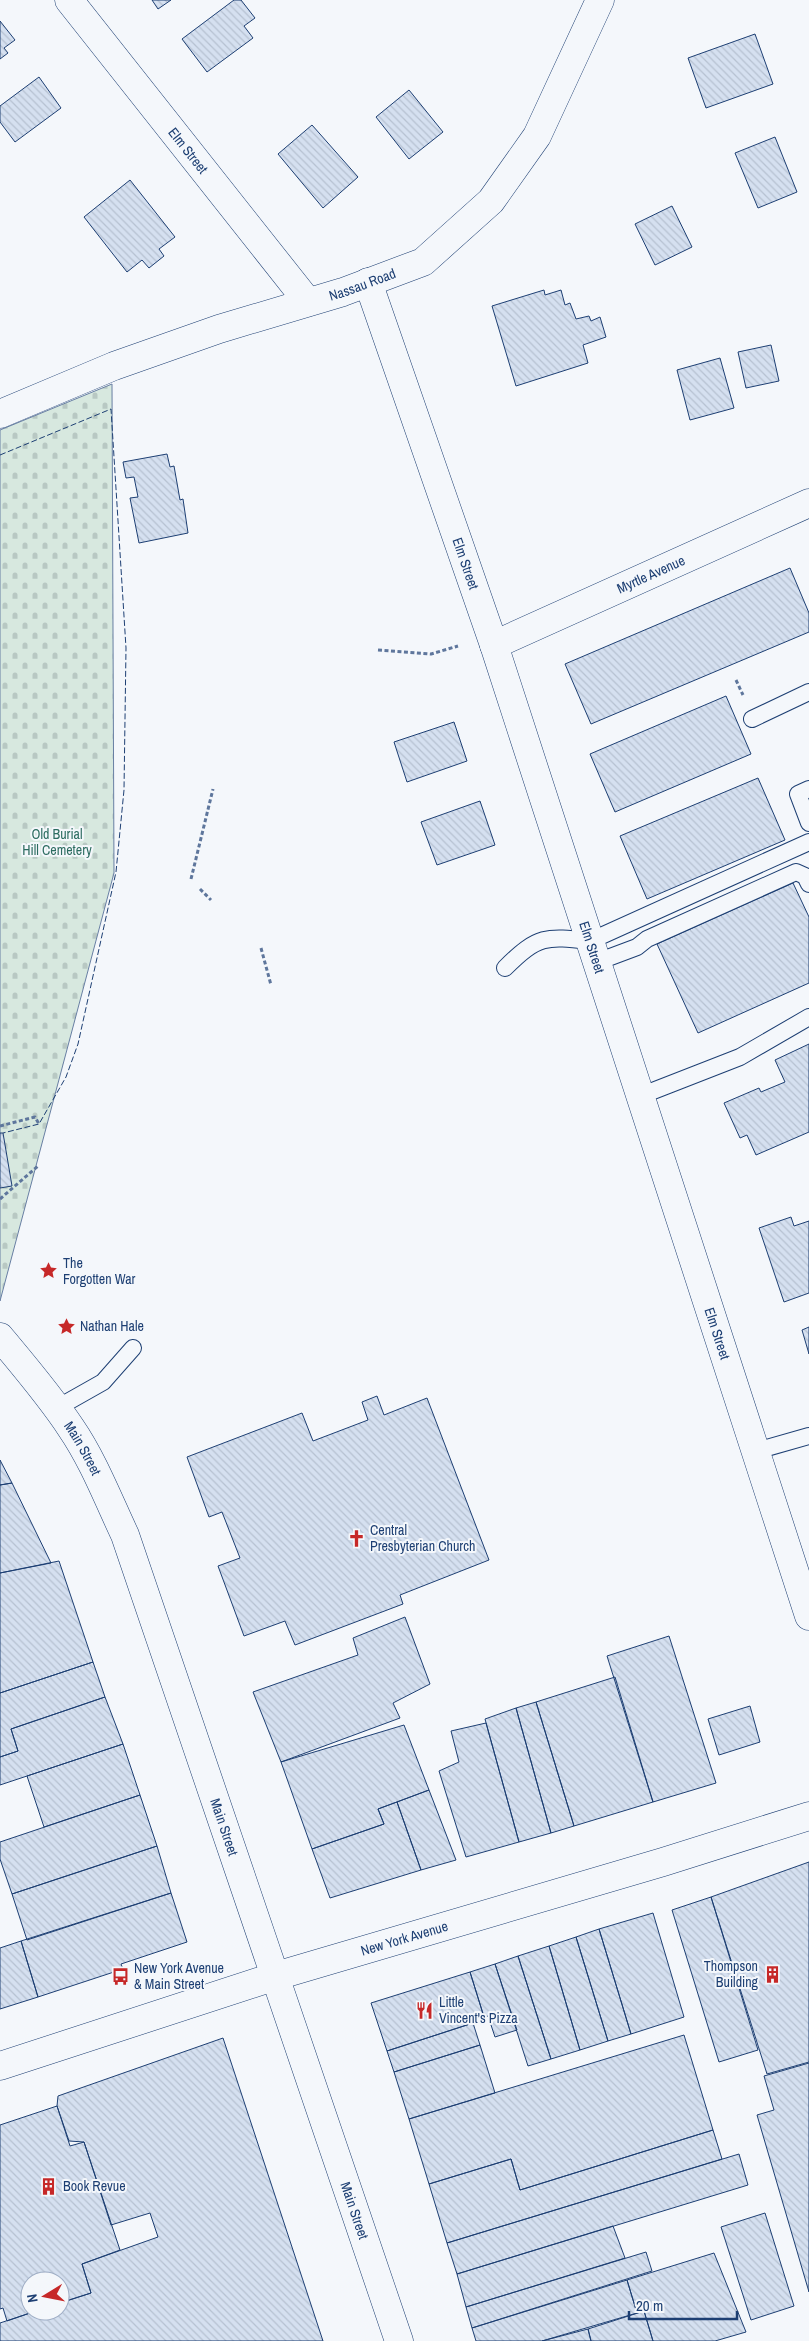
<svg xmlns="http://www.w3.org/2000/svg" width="809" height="2341" font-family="'Archivo Narrow',sans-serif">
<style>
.cemetery{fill:url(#cemetery-stones);stroke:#687fa3}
.building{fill:url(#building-back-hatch);stroke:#1d3f73}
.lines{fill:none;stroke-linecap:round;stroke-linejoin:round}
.service-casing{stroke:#1d3f73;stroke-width:18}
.minor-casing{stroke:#1d3f73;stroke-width:29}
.primary-casing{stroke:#1d3f73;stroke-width:29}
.path{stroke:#5e769c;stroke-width:3;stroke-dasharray:4 2.5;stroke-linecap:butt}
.service{stroke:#f4f7fb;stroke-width:16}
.minor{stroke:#f4f7fb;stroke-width:28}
.primary{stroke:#f4f7fb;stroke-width:28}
.fence{stroke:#1d3f73;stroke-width:1;stroke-dasharray:6 2.5;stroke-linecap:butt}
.labels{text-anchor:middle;stroke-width:4;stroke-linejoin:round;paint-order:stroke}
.street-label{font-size:14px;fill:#1d3f73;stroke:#f4f7fb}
.park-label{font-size:14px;fill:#2c6c60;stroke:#f4f7fb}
.poi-label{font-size:14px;fill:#1d3f73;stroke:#f4f7fb;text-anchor:start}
</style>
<defs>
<pattern id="cemetery-stones" width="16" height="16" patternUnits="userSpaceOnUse" patternTransform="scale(1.25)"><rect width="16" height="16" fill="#d7e8df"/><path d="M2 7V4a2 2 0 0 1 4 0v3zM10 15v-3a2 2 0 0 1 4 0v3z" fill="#b8c8c3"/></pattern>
<pattern id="building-back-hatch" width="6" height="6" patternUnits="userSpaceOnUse" patternTransform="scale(1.25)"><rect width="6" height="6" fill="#d5e0f0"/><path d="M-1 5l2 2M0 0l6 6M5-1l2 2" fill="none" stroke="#b6c1d1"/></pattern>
</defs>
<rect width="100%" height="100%" fill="#f4f7fb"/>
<path class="cemetery" d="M112,384L114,873L0,1301V430Z"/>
<path class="building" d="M152,0H171L158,9Z
M234,0H241L255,18L244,26L253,38L207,72L182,39Z
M0,21L15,40L4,48L8,53L0,59Z
M755,34L773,84L706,108L688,58Z
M39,77L61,108L15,142L0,122V106Z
M409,90L443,132L409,159L376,117Z
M312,125L358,177L323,208L278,154Z
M775,137L797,192L758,208L735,153Z
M130,180L175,237L159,249L164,256L149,268L142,260L127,272L84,217Z
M672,206L692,247L655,265L635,224Z
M544,290L545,295L561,290L565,305L570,303L576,319L589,316L591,321L600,317L606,337L583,345L588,363L516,386L492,306Z
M771,345L779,381L746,388L738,352Z
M720,358L734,408L690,420L677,370Z
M167,454L170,467L174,466L180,500L183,499L188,533L139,543L130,498L138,497L134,477L126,478L123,462Z
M790,568L809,613V632L591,724L565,664Z
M726,696L751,754L615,812L590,754Z
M454,722L467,761L407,782L394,742Z
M758,778L785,840L647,899L620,836Z
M480,801L495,845L437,865L421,822Z
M793,883L809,917V983L698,1033L657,944Z
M809,1044V1132L756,1155L747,1135L740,1138L724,1103L759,1088L761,1092L785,1082L775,1060Z
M0,1133H3L12,1186L0,1188Z
M791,1217L794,1226L809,1221V1293L784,1302L759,1228Z
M809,1327V1354L802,1330Z
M377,1396L384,1415L427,1398L489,1560L400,1595L403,1604L295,1645L285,1621L244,1636L218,1566L240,1558L222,1512L209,1517L187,1457L302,1413L313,1441L368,1420L362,1402Z
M0,1460L12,1483L0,1485Z
M12,1483L51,1563L0,1573V1485Z
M59,1561L93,1662L0,1693V1573Z
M405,1617L430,1684L393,1703L400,1718L281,1762L253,1692L358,1655L353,1638Z
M669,1636L716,1783L653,1802L607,1656Z
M93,1662L105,1697L11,1729L18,1751L0,1757V1693Z
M615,1677L653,1802L574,1826L536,1702Z
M105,1697L123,1744L0,1785V1757L18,1751L11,1729Z
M536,1702L574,1826L551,1833L516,1708Z
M750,1706L760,1742L719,1755L708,1719Z
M516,1708L551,1833L519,1842L485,1719Z
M486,1723L519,1842L466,1857L439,1771L459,1762L451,1731Z
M404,1725L429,1790L378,1809L384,1824L312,1849L281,1762Z
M123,1744L140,1795L44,1827L27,1776Z
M429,1790L456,1860L421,1870L397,1802Z
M140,1795L157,1846L12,1894L0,1859V1842Z
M397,1802L421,1870L330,1898L312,1849L384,1824L378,1809Z
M157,1846L171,1893L27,1940L12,1894Z
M809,1862V2062L767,2074L711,1897Z
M171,1893L187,1942L121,1964L123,1969L38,1997L21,1941Z
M711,1897L758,2050L719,2062L672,1910Z
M653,1913L684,2017L631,2034L599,1929Z
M599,1929L631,2034L608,2041L576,1937Z
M576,1937L608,2041L580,2050L549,1946Z
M21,1941L38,1997L0,2009V1948Z
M549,1946L580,2050L551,2059L518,1956Z
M518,1956L551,2059L528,2066L495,1964Z
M495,1964L517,2030L495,2037L488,2016L484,2017L470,1972Z
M470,1972L484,2017L472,2020L473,2023L387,2051L371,2003Z
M473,2023L480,2045L394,2072L387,2051Z
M684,2035L713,2130L520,2190L511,2159L429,2184L409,2119Z
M223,2038L323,2341H0V2323L36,2311H60V2303L91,2293L82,2264L158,2237L150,2213L111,2225L84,2142L69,2141L57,2106L58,2096Z
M480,2045L495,2093L409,2119L394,2072Z
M809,2063V2292L757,2115L774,2110L764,2076Z
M57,2106L70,2146L84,2142L120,2250L82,2264L91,2293L60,2303V2281H30V2311H36L7,2321L3,2308L0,2309V2125Z
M713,2130L722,2159L447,2243L429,2184L511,2159L520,2190Z
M739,2154L748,2185L457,2274L447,2243Z
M765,2213L794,2306L751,2320L721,2227Z
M613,2226L625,2258L466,2307L457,2274Z
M646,2252L652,2271L472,2328L466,2307Z
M714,2253L746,2332L715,2341H653L644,2311L637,2313L627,2280Z
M627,2280L637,2313L542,2341H476L472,2328Z
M644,2311L653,2341H591L588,2329Z
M588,2329L591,2341H542Z"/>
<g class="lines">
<defs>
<path id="service" d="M752,719L809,692
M809,789L798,794L809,823
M597,962L637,947L647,939L796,872L805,876L809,884
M505,968C538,935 546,936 590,941L809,842
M640,1096L740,1057L809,1017
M57,1408L103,1382L133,1348
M756,1451L809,1436"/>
<g id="minor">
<path id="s1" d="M69,0L308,302"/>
<path id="s2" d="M368,282L494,645L809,1616"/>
<path id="s3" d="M0,414L114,366L219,329L343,292L423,262L491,201L537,136L600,0"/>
<path id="s4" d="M494,645L809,503"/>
</g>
<g id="primary">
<path id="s5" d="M0,1337C25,1367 50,1396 71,1428C93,1460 108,1499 125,1535L399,2341"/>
<path id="s6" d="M0,2066L276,1976L663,1862L809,1816"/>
</g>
</defs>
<use href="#service" class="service-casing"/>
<use href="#minor" class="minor-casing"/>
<use href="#primary" class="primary-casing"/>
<path class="path" d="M378,650L431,654L458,646
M736,680L743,695
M191,879L213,789
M200,889L211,900
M261,948L271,985
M0,1126L35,1117L39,1124
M0,1199L38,1166"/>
<use href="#service" class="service"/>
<use href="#minor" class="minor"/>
<use href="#primary" class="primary"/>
<path class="fence" d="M0,455L111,409L126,648L124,790L116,872L78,1044L66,1077L39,1124L3,1133"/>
</g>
<defs>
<symbol id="sight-bare" viewBox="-9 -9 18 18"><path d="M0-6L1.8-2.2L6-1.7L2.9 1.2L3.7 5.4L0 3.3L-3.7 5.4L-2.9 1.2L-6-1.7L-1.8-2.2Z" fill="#c62828" stroke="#f4f7fb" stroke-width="2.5" paint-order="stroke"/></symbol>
<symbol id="church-bare" viewBox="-9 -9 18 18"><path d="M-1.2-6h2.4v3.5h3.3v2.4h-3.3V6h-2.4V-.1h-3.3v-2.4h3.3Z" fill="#c62828" stroke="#f4f7fb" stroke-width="2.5" paint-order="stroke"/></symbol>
<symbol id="building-bare" viewBox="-9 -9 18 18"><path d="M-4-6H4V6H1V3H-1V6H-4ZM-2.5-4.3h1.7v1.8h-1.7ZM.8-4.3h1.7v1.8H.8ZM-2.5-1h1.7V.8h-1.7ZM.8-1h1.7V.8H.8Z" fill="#c62828" stroke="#f4f7fb" stroke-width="2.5" paint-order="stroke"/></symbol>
<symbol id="bus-bare" viewBox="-9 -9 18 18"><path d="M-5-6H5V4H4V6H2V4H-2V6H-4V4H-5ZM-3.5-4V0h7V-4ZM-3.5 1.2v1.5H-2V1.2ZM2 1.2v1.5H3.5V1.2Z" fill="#c62828" stroke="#f4f7fb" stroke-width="2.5" paint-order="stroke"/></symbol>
<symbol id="restaurant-bare" viewBox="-9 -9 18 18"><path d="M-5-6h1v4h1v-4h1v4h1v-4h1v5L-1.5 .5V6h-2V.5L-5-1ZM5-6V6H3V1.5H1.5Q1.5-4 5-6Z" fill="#c62828" stroke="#f4f7fb" stroke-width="2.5" paint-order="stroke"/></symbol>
</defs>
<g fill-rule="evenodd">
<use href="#sight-bare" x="36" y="1258" width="25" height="25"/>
<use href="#sight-bare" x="54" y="1314" width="25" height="25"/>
<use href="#church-bare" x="344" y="1526" width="25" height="25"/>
<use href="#building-bare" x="760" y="1962" width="25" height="25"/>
<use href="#bus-bare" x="108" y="1964" width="25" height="25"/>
<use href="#restaurant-bare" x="412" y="1998" width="25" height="25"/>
<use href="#building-bare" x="36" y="2174" width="25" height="25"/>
</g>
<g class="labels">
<g class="street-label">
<text dy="5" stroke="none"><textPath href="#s1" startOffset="192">Elm Street</textPath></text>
<text dy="5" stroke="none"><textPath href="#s3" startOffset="385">Nassau Road</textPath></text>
<text dy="5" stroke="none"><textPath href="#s2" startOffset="298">Elm Street</textPath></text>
<text dy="5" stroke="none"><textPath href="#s4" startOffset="172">Myrtle Avenue</textPath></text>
<text dy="5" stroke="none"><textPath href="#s2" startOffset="702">Elm Street</textPath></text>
<text dy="5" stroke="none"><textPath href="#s2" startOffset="1108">Elm Street</textPath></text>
<text dy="5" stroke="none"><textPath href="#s5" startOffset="139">Main Street</textPath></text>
<text dy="5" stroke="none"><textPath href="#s5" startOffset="544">Main Street</textPath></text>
<text dy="5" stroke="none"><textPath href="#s6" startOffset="424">New York Avenue</textPath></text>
<text dy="5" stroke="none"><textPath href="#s5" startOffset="949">Main Street</textPath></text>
</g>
<g class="park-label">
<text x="57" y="839">Old Burial<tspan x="57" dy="16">Hill Cemetery</tspan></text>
</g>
<g class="poi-label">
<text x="63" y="1268">The<tspan x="63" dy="16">Forgotten War</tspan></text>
<text x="80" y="1331">Nathan Hale</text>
<text x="370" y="1535">Central<tspan x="370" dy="16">Presbyterian Church</tspan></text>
<text x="758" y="1971" text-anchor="end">Thompson<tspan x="758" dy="16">Building</tspan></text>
<text x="134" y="1973">New York Avenue<tspan x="134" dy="16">&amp; Main Street</tspan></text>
<text x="439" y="2007">Little<tspan x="439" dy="16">Vincent's Pizza</tspan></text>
<text x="63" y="2191">Book Revue</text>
</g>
</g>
<g transform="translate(45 2296) rotate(260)"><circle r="24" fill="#f4f7fb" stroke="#9eadc5"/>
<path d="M0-4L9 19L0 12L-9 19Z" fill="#c62828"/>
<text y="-8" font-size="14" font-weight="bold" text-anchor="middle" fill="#1d3f73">N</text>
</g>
<path d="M629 2311v8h108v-8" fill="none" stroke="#1d3f73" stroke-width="2.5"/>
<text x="636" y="2311" font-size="15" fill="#1d3f73" stroke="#f4f7fb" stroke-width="4" paint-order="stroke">20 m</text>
</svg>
